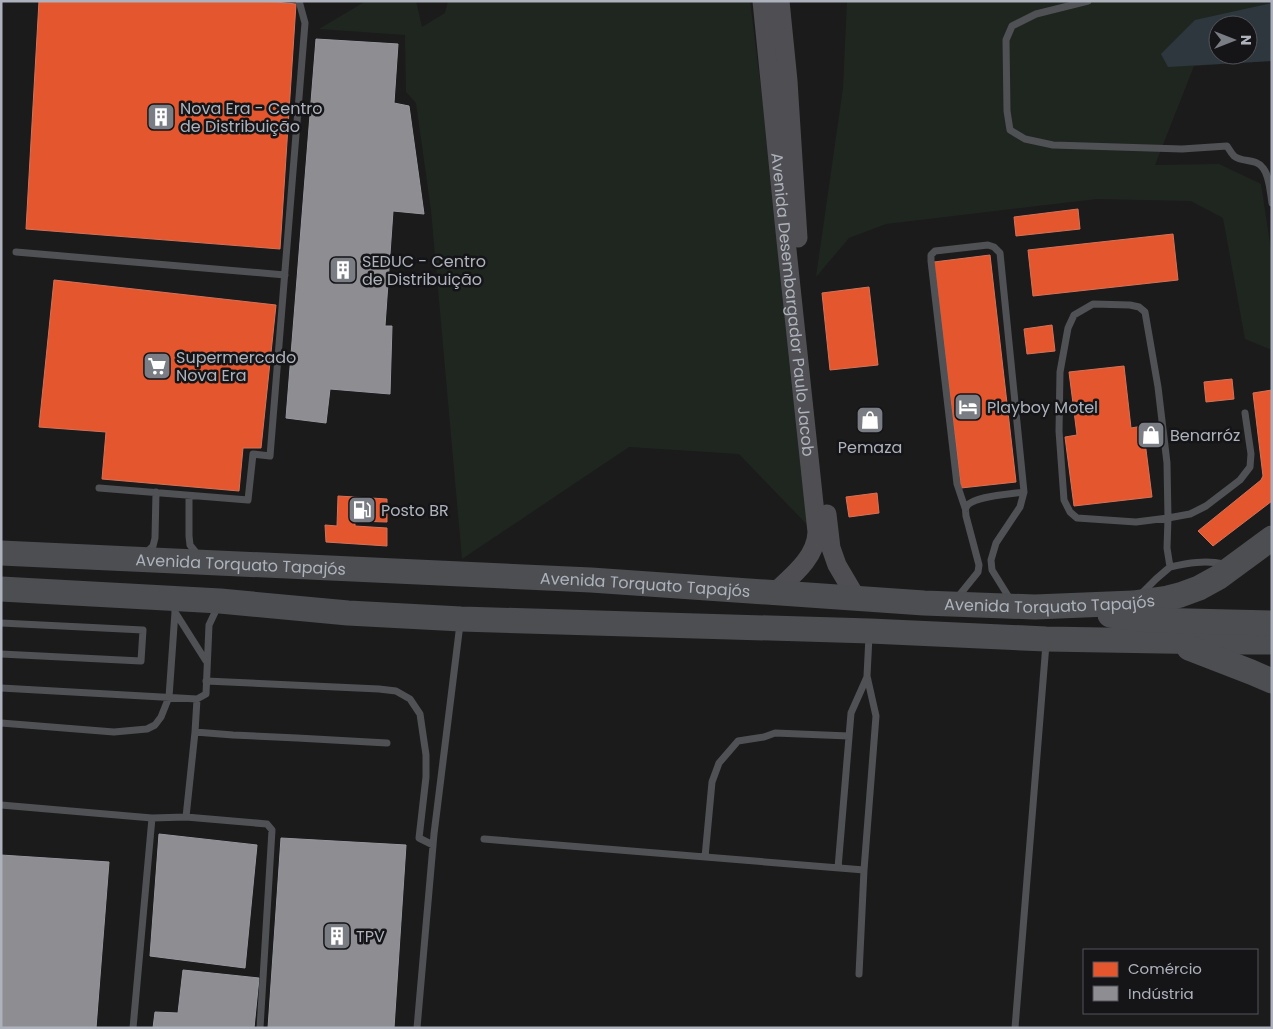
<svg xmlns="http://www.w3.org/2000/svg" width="1273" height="1029" font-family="Poppins,sans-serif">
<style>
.green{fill:#1f2620;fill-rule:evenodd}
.water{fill:#2e373e;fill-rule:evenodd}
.shops{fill:#e4572e;stroke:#d47259}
.industry{fill:#8d8d92;stroke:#97989f}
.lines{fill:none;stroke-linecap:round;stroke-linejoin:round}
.lane{stroke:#505155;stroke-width:7}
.secondary{stroke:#4f4f53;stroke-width:19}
.highway{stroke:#4d4e51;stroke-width:25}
.labels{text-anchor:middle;stroke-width:5;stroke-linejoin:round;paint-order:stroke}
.poi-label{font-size:16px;fill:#adb2bc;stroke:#151518;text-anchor:start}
.street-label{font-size:16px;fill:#adb2bc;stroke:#151518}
</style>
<rect width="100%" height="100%" fill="#1b1b1c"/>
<path class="green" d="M366,1H416L422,27L445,13L448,1H750L817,535L739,454L629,447L462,559L431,210L416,103L406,92L405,35L319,29Z
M847,1H1272V61L1194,66L1155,165L1219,164L1261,184L1272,257V350L1245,339L1223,218L1191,201L1097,199L886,224L849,238L816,277L843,88ZM1218,25H1248V55H1218Z"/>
<path class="water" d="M1272,3V61L1168,67L1161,54L1195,20ZM1218,25H1248V55H1218Z"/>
<path class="shops" d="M39,1H265L296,4L280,249L26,229Z
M1078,209L1080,229L1016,236L1014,217Z
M1173,234L1178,280L1033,296L1028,250Z
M990,255L1016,482L961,488L934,262Z
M54,280L276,305L261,448H243L239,491L102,479L106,432L39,427Z
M869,287L878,365L830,370L822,293Z
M1052,325L1055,351L1027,354L1024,329Z
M1124,366L1131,428L1143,426L1152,497L1074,506L1065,437L1077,435L1069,372Z
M1232,379L1234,399L1206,402L1204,382Z
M1272,390V501L1213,546L1198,531L1261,480L1263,476L1253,393Z
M877,493L879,513L849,517L846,497Z
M338,496L387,499V522L355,521V526L387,528V546L326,542L325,525L337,526Z"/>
<path class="industry" d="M316,39L398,44L394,103L409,106L424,214L393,211L385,326H392L390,394L330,389L326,423L286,418Z
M159,834L257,845L245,968L150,956Z
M281,838L406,845L394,1028H268Z
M1,855L109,862L96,1028H1Z
M183,970L259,978L254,1028H153L155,1012L178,1013Z"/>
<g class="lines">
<path class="lane" d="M1088,1L1036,14L1012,26L1006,40L1007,111L1010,130L1025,139L1053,145L1182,149L1227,146C1229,149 1231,153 1234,156C1243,163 1256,158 1263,168C1270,177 1270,192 1272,203
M16,252L285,275
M99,488L248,500L253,454L270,456L305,23L299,1
M189,496V536L190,545L198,555
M965,508L957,484L931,261V255L935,251L988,245L994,247L1000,253L1024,492L1020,507L996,543L991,560L992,570L1010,599
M145,554L153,546L155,538L156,492
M1170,567C1188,563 1205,560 1224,564
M1140,595L1156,579L1170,567L1167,548L1168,518L1167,463L1158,387L1145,312L1139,307L1130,305L1093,304L1074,315L1068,328L1060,372L1059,431L1064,500L1070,512L1077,518L1136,522L1168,518L1190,514L1206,506L1240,480L1250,467L1251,454L1245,413
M957,598L978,572L979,565L966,516C966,515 965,508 966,508C969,496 1012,494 1024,492
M175,612L206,661
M1,623L143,630L141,661L1,654
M206,681L379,689L396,691L410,699L420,714L426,755V777L419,838L433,845
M1,688L197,699L206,694L209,625L218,606
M197,699L195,732L233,735L297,738L387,743
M1,723L114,732L147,729L155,725L161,717L169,697L175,612L174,604
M1,805L152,818
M186,817L267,824L272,830L260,1028
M484,839L864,870
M705,857L712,782L719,763L738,741L764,737L775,733L849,736
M838,868L851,713L867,677
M859,974L864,870L876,716L867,676L869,636
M133,1028L152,818L186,817L195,732
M417,1028L434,834L460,624
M1015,1028L1046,644"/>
<g class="secondary">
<path id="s1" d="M762,1L785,231L817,532C816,558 792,576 774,593"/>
<path d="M780,1L788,81L798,238"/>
<path d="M827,514L831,548L837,565L857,599"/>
</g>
<g class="highway">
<path id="s2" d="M1,553L591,580L924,603L1035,607L1133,603L1168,598L1180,595L1199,588L1219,577L1272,538"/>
<path d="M1,589L220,601L348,613L461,619L870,631L1046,639L1220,642H1272"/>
<path d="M1110,615L1148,620L1272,623"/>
<path d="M1189,648L1251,672L1272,681"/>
</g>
</g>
<defs>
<symbol id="building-square" viewBox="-11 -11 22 22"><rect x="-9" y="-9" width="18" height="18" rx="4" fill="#7a7d84" stroke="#151518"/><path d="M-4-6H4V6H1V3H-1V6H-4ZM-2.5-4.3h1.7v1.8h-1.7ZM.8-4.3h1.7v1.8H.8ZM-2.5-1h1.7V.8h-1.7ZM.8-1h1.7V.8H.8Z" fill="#fff"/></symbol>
<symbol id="supermarket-square" viewBox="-11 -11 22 22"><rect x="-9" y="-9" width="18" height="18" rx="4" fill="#7a7d84" stroke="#151518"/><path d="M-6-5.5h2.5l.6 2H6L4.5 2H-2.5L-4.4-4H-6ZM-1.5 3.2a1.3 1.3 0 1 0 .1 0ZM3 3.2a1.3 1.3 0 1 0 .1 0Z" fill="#fff"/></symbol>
<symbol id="hotel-square" viewBox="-11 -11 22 22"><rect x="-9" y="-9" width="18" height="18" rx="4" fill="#7a7d84" stroke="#151518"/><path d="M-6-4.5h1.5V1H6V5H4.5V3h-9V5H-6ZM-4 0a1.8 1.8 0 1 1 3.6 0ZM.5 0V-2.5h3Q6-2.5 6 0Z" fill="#fff"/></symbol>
<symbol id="shop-square" viewBox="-11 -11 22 22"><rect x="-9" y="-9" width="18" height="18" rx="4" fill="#7a7d84" stroke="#151518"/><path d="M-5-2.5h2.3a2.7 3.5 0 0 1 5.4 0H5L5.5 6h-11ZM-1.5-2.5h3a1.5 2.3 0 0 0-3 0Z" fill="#fff"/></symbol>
<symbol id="fuel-square" viewBox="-11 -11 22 22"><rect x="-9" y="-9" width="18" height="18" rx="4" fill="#7a7d84" stroke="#151518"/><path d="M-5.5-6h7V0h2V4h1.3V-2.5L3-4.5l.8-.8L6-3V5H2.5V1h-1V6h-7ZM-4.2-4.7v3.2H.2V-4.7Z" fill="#fff"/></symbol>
</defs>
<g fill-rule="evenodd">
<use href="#building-square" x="145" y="101" width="32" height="32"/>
<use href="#building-square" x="327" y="254" width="32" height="32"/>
<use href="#supermarket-square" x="141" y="350" width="32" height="32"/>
<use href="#hotel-square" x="952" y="391" width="32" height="32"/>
<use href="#shop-square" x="854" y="404" width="32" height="32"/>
<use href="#shop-square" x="1135" y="419" width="32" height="32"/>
<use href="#fuel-square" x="346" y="494" width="32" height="32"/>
<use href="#building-square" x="321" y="920" width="32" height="32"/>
</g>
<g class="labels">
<g class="poi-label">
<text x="180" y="114">Nova Era - Centro<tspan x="180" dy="18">de Distribuição</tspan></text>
<text x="362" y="267">SEDUC - Centro<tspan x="362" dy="18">de Distribuição</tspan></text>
<text x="176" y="363">Supermercado<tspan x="176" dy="18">Nova Era</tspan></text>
<text x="987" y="413">Playboy Motel</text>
<text x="1170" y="441">Benarróz</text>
<text x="870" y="453" text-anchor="middle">Pemaza</text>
<text x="381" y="516">Posto BR</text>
<text x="356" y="942">TPV</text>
</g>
<g class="street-label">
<text dy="6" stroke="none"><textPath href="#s1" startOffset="305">Avenida Desembargador Paulo Jacob</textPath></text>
<text dy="6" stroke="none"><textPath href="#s2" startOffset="240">Avenida Torquato Tapajós</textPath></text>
<text dy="6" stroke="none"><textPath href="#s2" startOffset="645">Avenida Torquato Tapajós</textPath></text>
<text dy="6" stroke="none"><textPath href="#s2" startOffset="1050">Avenida Torquato Tapajós</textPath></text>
</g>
</g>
<rect width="1273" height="1029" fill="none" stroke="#adb2bc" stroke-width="5"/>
<rect x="1083" y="949" width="175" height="65" fill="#151518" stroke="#52545a"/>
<rect x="1093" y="962" width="25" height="15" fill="#e4572e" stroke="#52545a"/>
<text x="1128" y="974" font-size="15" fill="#adb2bc">Comércio</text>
<rect x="1093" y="986" width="25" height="15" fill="#8d8d92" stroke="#52545a"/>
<text x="1128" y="999" font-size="15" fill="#adb2bc">Indústria</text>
<g transform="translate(1233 40) rotate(90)"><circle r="24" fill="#151518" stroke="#52545a"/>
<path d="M0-4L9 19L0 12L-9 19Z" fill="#7a7d84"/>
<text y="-8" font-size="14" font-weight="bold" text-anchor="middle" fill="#adb2bc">N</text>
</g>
</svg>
